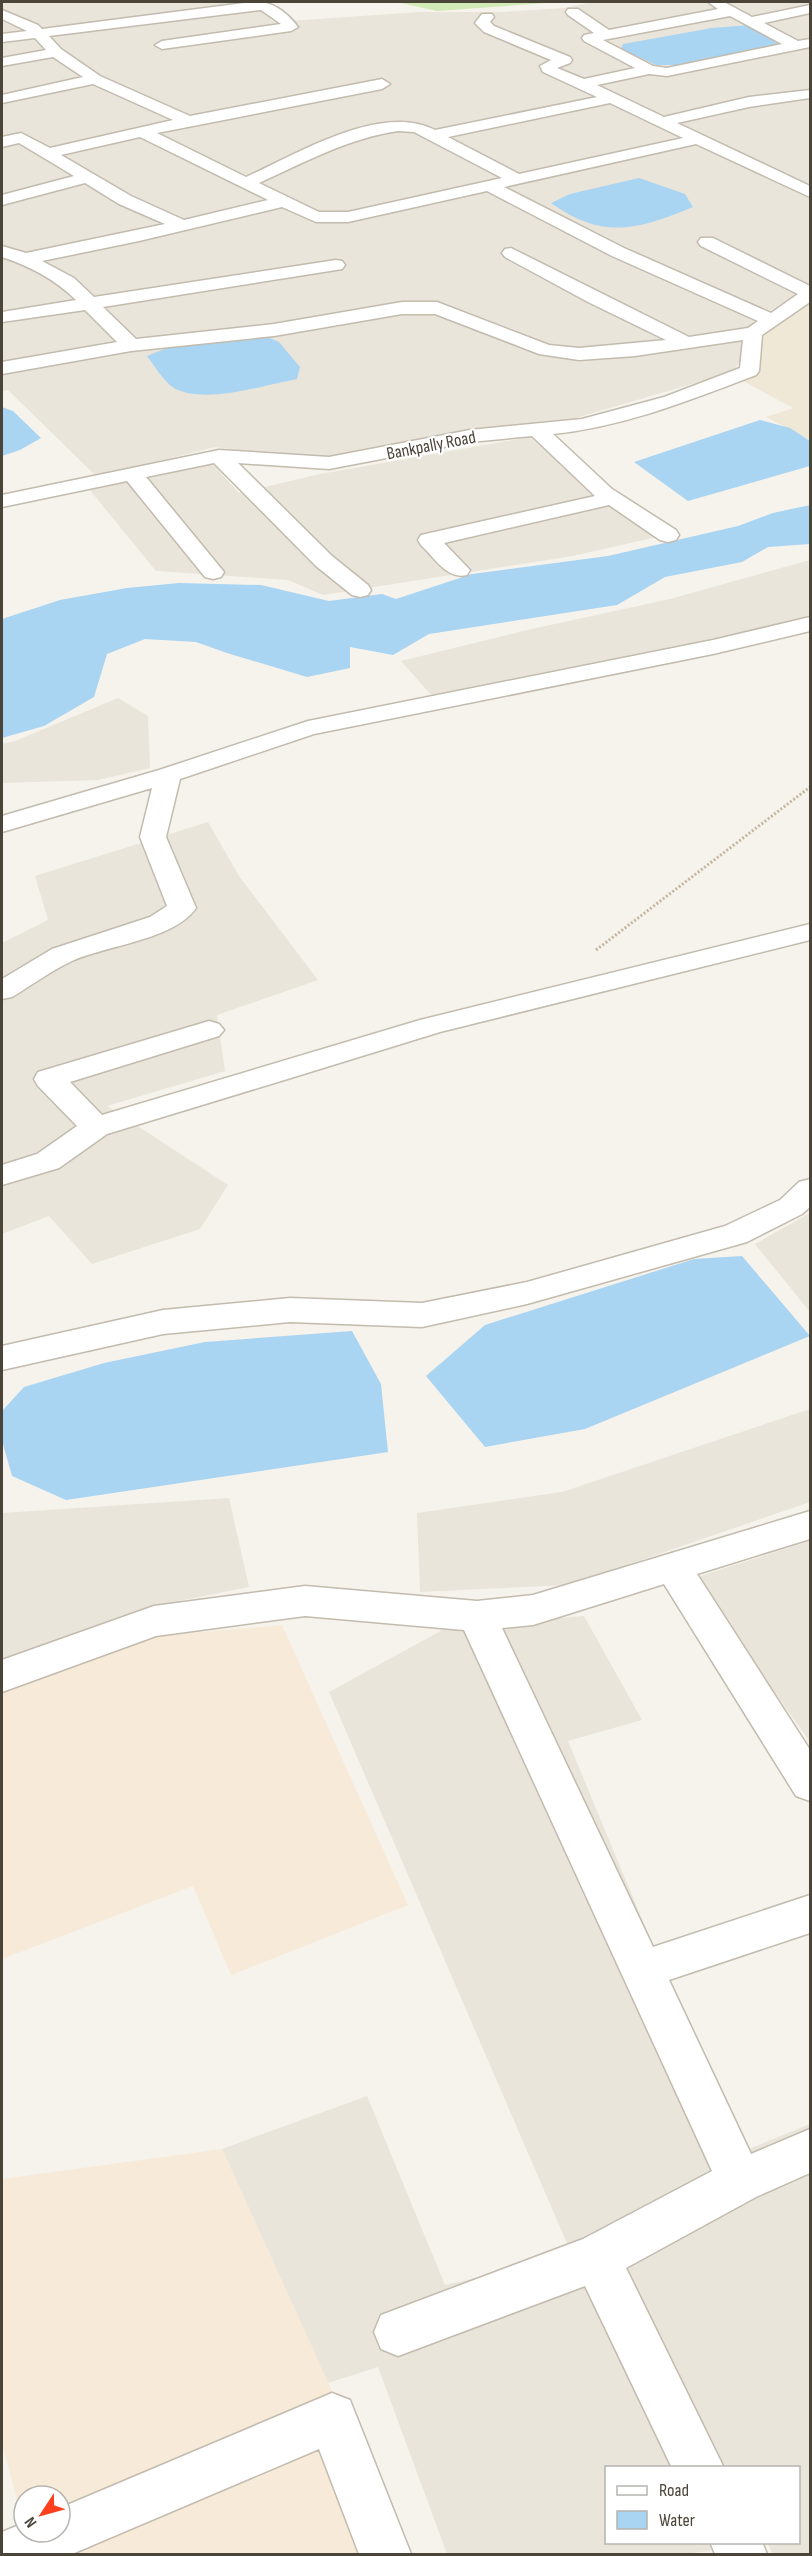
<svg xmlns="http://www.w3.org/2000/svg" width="812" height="2556" font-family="'Sofia Sans Condensed',sans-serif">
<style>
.residential{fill:#eae5da}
.commercial{fill:#f7ead8}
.education{fill:#efe8d6}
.green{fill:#d2eab5}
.water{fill:#a9d4f2}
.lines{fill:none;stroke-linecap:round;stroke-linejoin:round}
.minor-casing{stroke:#c2bbae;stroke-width:3}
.path{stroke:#c4b79f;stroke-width:3;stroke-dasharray:2 2;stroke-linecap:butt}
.minor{fill:#fff;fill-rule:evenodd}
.labels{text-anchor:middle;stroke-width:4.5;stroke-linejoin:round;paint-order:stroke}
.far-street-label{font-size:18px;fill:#4b4439;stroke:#fff}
</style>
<rect width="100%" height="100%" fill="#f6f3ec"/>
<path class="residential" d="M2,2H250L274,22L420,12H501L564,8L593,2H810V287L771,310L733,372L562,422L316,460L215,447L97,477L8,390L2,391Z
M530,437L589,488L657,537L573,556L323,595L288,580L156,571L89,489L211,462L239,493L320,474Z
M810,560V619L691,646L433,697L401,661L527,630L670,599Z
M118,698L148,716L150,768L98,780L2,783V744L15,741Z
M208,822L239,876L318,980L217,1015L225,1071L107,1106L228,1185L200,1229L92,1264L49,1216L2,1234V943L48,920L35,876Z
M810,1213V1312L755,1244Z
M810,1409V1502L569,1585L420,1592L417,1513L562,1492Z
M229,1498L249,1587L154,1606L2,1663V1513Z
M810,1541V1742L694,1578Z
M584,1616L642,1720L568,1741L739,2153L810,2124V2554H773L767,2543L798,2542V2468H606V2542L723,2543L710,2551L681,2554H447L378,2367L328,2383L222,2149L367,2096L445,2285L572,2255L329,1692L446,1628Z"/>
<path class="commercial" d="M282,1625L408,1905L231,1975L193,1886L2,1959V1692L156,1636Z
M222,2149L406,2554H31L25,2532H60V2496H24V2527L2,2443V2179Z"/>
<path class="education" d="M810,300V440L766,417L793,408L739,379L761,335Z"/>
<path class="green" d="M396,2H561L437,11Z"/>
<path class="water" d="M750,25L778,44L766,49L680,65H656L621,49L623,44L712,28Z
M639,178L685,194L693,207C638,230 602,240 551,203L570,194Z
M263,335L279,342L300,367L297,379C264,385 204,405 174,388C164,382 154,365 147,356L172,346Z
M2,407L13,411L41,438L20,450L2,456Z
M760,420L790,428L810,441V466L688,501L634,462Z
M810,505V544L768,547L742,562L665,577L617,605L429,634L393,655L350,647V668L307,677L227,653L196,642L145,639L107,654L94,697L44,726L2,738V619L60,600L127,588L179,583L261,585L329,601L382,594L396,599L472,574L608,556L738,526L773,513Z
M742,1256L810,1336L585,1429L485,1447L426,1376L485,1325L694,1259Z
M352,1331L381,1384L388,1452L66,1500L12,1476L2,1441V1411L24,1387L104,1363L205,1342Z"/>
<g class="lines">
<defs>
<path id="minor" d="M252,2C271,0 287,12 298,27L291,31L162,49L155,45L162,41L281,24L261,10L49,36L61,49L100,76L190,116L382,79L390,84L382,89L157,133L246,177C297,154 381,102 435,130L597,97L543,72L540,66L551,60L484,32L475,23L482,14H492L494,17L490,22L494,26L570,57L572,60L570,63L557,68L584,79L635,68L584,41L582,38L584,35L594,33L568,15L566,12L568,9H578L609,30L718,9L708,2H724L752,17L810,5V13L764,23L798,41L810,39V47L667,76L649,74L597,85L664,117L749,97L810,90V98L749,107L677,123L810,186V197L696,144L504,187L624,248L771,313L798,294L701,246L698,242L701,238H713L810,286V302L762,335L759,371L756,375C690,400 624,427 553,434L612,489L676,530L679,535L676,540L668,542L660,540L609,505L444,543L470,570L467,575C447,580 434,557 421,545L418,540L421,535L595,496L532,436L470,442L329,469L238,463L332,556L368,585L371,590L368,595L360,597L352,595L316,566L214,463L146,477L224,572L221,577L213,579L205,577L127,481L2,507V495L219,450L329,457L470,430L582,419L664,397L740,368L743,340L635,356L579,360L539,354L435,314H402L274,336L131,351L2,374V362L117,342L85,310L2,322V312L76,300C55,279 29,266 2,257V246L26,253L165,224L119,204L85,183L2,205V195L74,176L19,143L2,147V137L21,133L50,148L173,120L93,84L2,103V95L83,77L53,57L2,66V58L46,50L35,38L2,42V34L27,31L2,19V10L38,25L42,29ZM730,16L782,44L667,68L653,66L603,40ZM610,103L683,138L519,174L448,137ZM398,131L414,132L502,178L348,212H319L259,183C305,162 349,138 398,131ZM140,137L268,200L184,220L131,196L61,155ZM487,191L612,256L758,321L748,328L689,337L511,248L505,249L502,253L505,257L588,302L666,340L579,348L549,345L437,302H402L274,324L136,339L103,307L336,270L342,269L345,265L342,261L336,260L94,297L74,278L42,261L139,241L282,207L316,222H348Z
M810,617V631L713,654L314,734L180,779L166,837L196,908C174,940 107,945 72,961C52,970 32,985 12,997L2,999V979L52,949L150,917L167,906L140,837L152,788L2,832V816L159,770L308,721L713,640Z
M810,924V940L440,1032L281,1081L107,1134L59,1168L2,1185V1165L37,1154L77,1126L38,1086L34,1079L38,1072L199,1024L209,1021L219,1024L224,1030L219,1036L70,1082L102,1115L420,1020Z
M810,1179V1207L802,1214L747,1242L527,1304L422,1327L290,1322L163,1334L2,1370V1346L163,1310L290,1298L422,1303L527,1282L725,1226L780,1200L799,1182Z
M810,1511V1539L697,1574L810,1750V1801L796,1796L664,1584L533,1625L502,1628L653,1947L810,1895V1933L669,1980L751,2154L810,2129V2173L756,2197L626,2268L724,2468H672L585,2286L398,2356L381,2349L374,2332L381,2315L583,2239L712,2171L464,1630L305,1616L156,1636L2,1692V1660L154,1606L305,1586L477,1601L533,1595Z
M332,2393L350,2400L411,2554H359L319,2449L72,2554H2V2532L24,2523V2532H60V2508Z
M710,2542H762L767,2554H715Z"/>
</defs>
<use href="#minor" class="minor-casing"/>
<path class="path" d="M596,950L810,787"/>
<use href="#minor" class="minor"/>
</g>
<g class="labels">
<g class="far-street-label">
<text transform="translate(431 445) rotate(-11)" y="6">Bankpally Road</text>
</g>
</g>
<rect width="812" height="2556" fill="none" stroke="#4b4439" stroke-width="6"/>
<rect x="605" y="2466" width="195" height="78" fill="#ffffff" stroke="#b7b4b0" stroke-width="1.5"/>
<rect x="617" y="2486" width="30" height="9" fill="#ffffff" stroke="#b7b4b0" stroke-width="1.5"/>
<text x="659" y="2496" font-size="18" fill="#4b4439">Road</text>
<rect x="617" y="2511" width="30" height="18" fill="#a9d4f2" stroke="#b7b4b0" stroke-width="1.5"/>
<text x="659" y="2526" font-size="18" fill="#4b4439">Water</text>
<g transform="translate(42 2514) rotate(234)"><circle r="28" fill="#ffffff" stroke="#b7b4b0" stroke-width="1.5"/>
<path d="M0-4.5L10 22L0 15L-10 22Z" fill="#fc3f1d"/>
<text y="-9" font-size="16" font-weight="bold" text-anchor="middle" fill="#4b4439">N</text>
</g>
</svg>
